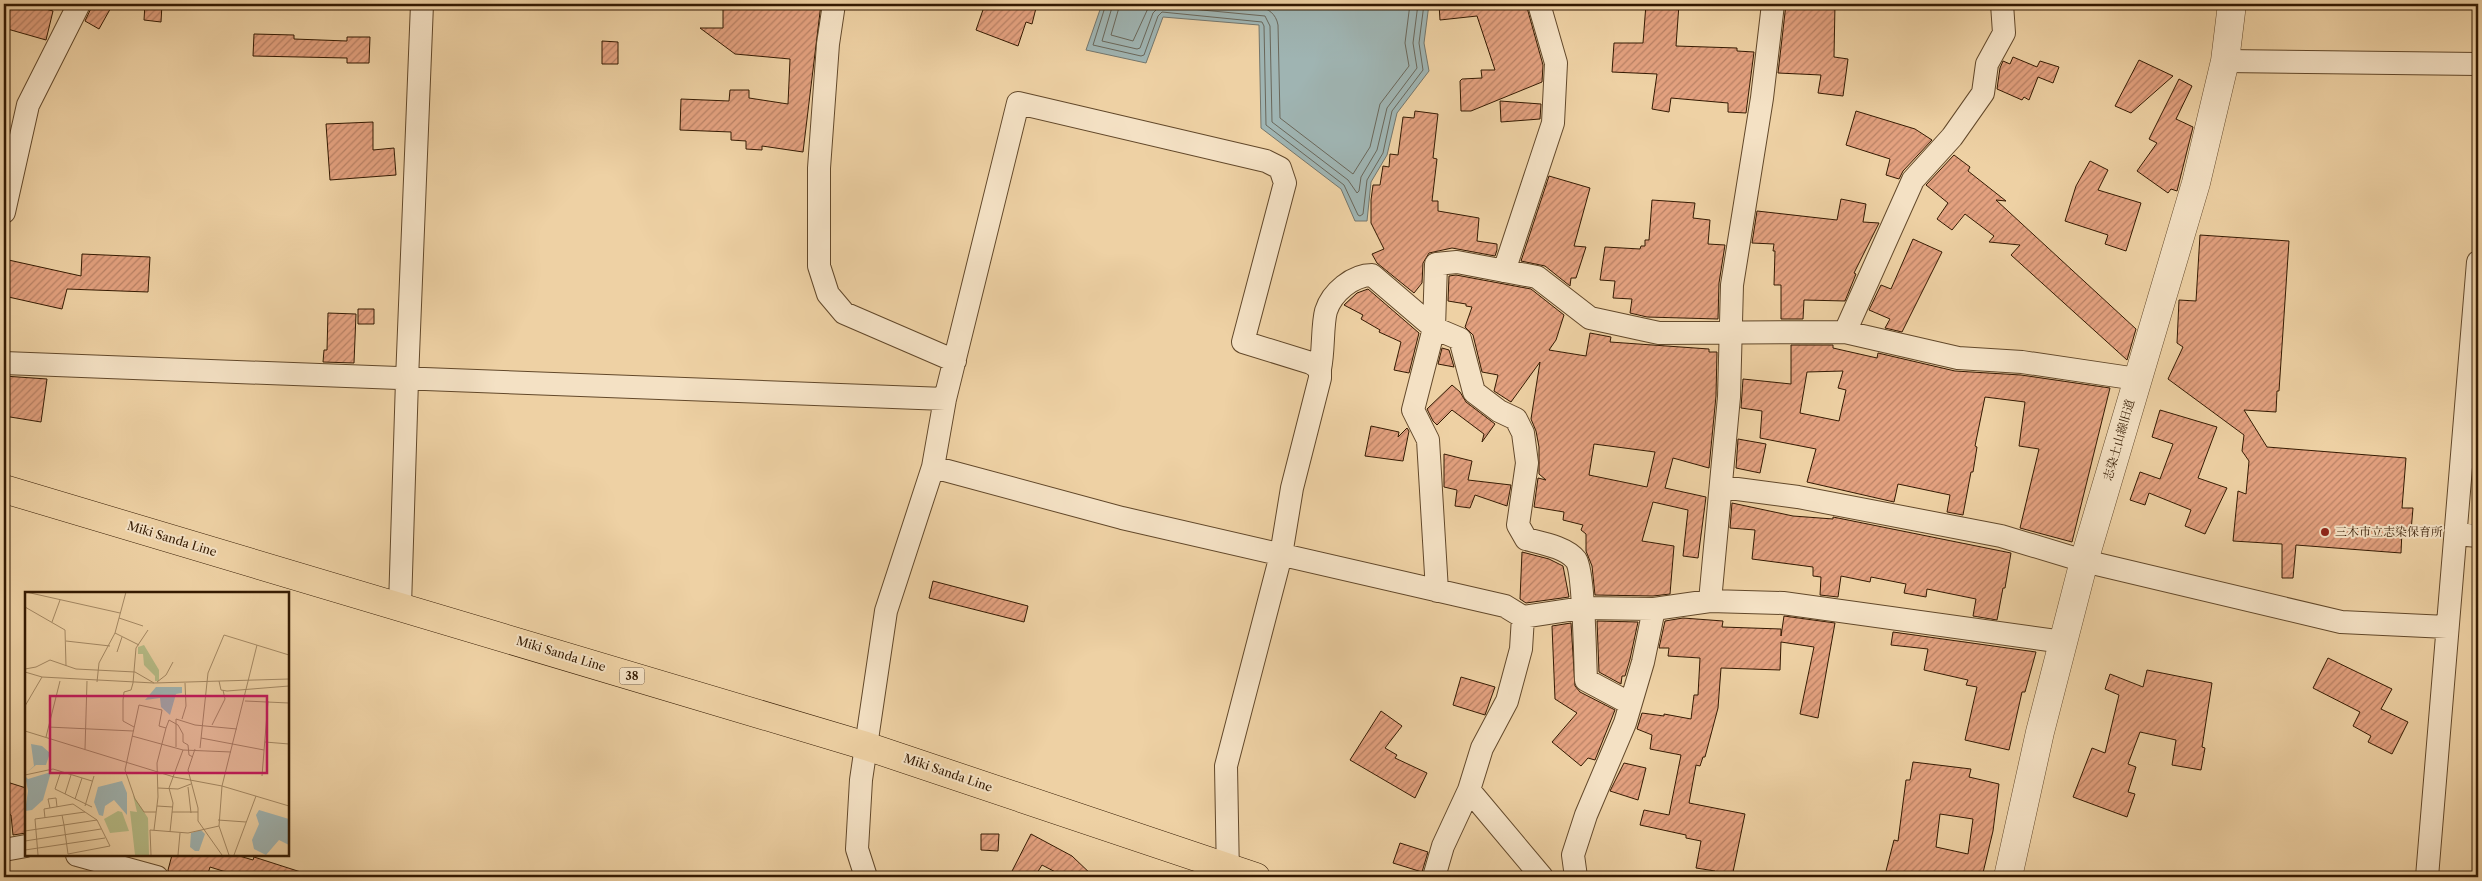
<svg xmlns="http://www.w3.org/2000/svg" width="2482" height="881" font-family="'Libre Caslon Text','Noto Serif JP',serif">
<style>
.water{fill:#9fb4b2;stroke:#74766c}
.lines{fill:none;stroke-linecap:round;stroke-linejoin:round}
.shore{stroke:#6a675a;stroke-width:1}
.building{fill:url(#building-hatch);stroke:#341a02;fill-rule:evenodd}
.minor-casing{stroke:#62482a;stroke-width:24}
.tertiary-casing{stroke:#62482a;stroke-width:29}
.primary-casing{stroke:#341a02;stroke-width:29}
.minor{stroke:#f4e1c4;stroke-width:22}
.tertiary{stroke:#f4e1c4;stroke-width:28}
.primary{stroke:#eed1a4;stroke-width:28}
.poi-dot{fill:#8f2418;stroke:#f4e1c4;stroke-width:2}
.labels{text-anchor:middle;stroke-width:4;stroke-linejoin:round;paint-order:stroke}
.shield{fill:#f4e1c4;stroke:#6e563c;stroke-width:1}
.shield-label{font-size:11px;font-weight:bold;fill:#341a02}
.street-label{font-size:12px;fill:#341a02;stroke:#f4e1c4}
.poi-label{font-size:12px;fill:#341a02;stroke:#f4e1c4;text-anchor:start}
.inset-road{fill:none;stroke:#a48863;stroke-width:1}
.view{fill:#c2185b;fill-opacity:0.15;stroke:#c2185b;stroke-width:2.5}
.inset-edge{fill:none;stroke:#341a02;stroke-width:2.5}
</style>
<defs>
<pattern id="building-hatch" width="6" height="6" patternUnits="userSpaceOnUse" patternTransform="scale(1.25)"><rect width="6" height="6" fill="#e3a17f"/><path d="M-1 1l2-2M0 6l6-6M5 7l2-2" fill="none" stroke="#b98266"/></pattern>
</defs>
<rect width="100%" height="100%" fill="#eed1a4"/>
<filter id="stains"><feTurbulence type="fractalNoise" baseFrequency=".004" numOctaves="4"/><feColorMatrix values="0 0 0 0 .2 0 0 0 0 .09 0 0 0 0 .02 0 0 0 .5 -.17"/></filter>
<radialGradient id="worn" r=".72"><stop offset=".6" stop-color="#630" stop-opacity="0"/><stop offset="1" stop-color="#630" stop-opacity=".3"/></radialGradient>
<path class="water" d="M1102,4H1429L1424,43L1429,71L1397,113L1387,155L1371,182L1367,221H1355L1341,189L1261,128L1259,25L1163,17L1146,63L1086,50Z"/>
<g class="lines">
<path class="shore" d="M1106,4L1093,45L1141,56L1144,55L1158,16L1162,12L1262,22L1264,26L1266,125L1344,185L1358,215L1360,216L1363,214L1367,180L1383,153L1392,111L1423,70L1419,43L1424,4
M1113,4L1102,41L1137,49L1140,48L1153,13L1160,6L1265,16L1270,26L1272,122L1348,180L1357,193L1359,191L1361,177L1377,150L1387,108L1417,68L1413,43L1418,4
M1120,4L1111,35L1133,41L1150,4
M1227,4C1246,5 1274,2 1278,25L1280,118L1353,174L1370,147L1380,104L1409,66L1405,43L1410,4"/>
</g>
<path class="building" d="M4,4H27L53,11L46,40L4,28Z
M93,4H113L99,29L85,21Z
M145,4H162L161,22L144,20Z
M738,4H821L803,152L762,146V150L746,149V141L731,140V132L680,130L681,99L729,101L730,90H749V98L788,104L790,59L735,54L700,28H723V8L737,9Z
M985,4H1037L1032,24L1026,22L1018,46L976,30Z
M1439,4H1526L1543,65L1542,82L1471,111H1461L1460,81L1462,79L1482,78L1481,70H1495L1477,16L1440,20Z
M1646,4H1679L1676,46L1737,48V51L1754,52L1746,113L1728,112V103L1671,98L1669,112L1652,109L1657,74L1612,72L1614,43H1643Z
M1786,4H1835L1834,57L1848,59L1843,96L1818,93L1821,75L1778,73Z
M254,34L294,35V39L347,41V37H370L369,63H347V58L253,56Z
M602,41L618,42V64H602Z
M2013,57L2037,67L2040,61L2059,67L2053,83L2038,77L2029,100L2024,97L2022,100L1997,89L2000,68L2003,61L2010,64Z
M2139,60L2173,76L2131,113L2115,106Z
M2179,79L2192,86L2176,119L2193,127L2177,191L2171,189L2168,193L2137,171L2157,143L2149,139Z
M1500,101L1541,104L1540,119L1501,122Z
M1415,111L1438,114L1433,158L1437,159L1432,201H1438V211L1479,218L1477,241L1497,244V250L1495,256L1452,248L1429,253L1423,263L1422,283L1414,293L1377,263L1372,254L1384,249L1371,223V200L1373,185H1380L1383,166L1389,167L1390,154L1398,155L1403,117L1414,118Z
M1856,111L1915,129L1932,140L1903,171L1899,179L1886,175L1890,159L1846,145Z
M373,122V150L394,148L396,175L330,180L326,124Z
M1954,155L1970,167L1968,171L2006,201L1996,200L2136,329L2127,360L2011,255L2020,245L1989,242L1994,236L1965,214L1952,230L1937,219L1948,203L1926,185Z
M2090,161L2108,170L2098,190L2141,203L2126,251L2105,244L2108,235L2065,221L2076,186Z
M1549,176L1590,188L1574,246L1586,247L1576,278H1571L1570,286L1545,266L1521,261Z
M1841,199L1866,204L1863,222L1879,223L1854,273L1856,274L1845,301L1804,300L1803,319H1781V285H1774L1775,251H1773L1774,244L1752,243L1757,211L1837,220Z
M1652,200L1695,203L1693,218L1710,220L1708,244L1725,245L1719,283L1718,319L1647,317L1630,313L1632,299L1613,298L1615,281L1600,280L1605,247L1640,249L1641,246H1645V240H1649Z
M2200,235L2289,241L2279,391H2277L2276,412L2244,410L2267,447L2406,458L2402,508H2413L2411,531L2402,530L2401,553L2296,545L2293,578H2282V544L2233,541L2238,491L2246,494L2249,461L2242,451L2244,435L2168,379L2183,347L2177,343L2179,300L2196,301Z
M1913,239L1942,252L1902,332L1885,328L1890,319L1869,310L1881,285L1891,289Z
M82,254L150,257L148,292L67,289L62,309L4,296V259L81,276Z
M1456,275L1531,289L1564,315L1556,340L1549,350L1586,356L1590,333L1611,337L1610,342L1709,349V352H1717L1716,396L1709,468L1673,458L1665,488L1706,497L1698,558L1683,556L1688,510L1653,502L1642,541L1674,546L1670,594L1653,596L1595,595L1592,566L1586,551V534L1581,530L1583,525L1563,520L1564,512L1534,507L1538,478L1546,480L1539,474V447L1536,431L1531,419L1540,362L1511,402L1494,391L1498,375L1482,372L1473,335L1465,327L1472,307L1466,306V304L1448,301L1449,276ZM1594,444L1655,452L1647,487L1589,475Z
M1368,289L1419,333L1409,373L1394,370L1401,342L1379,332L1380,330L1361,319L1363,315L1344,305L1357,293Z
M358,309H374V324H358Z
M328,313L356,314L354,363L323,362L324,350H327Z
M1791,345H1833V348L1877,358L1878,353L1955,371L2021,375L2110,388L2072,542L2020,528L2039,449L2019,446L2025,402L1985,397L1975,446L1977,447L1973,472H1971L1963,515L1947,512L1950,495L1898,484L1894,502L1807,482L1816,449L1760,438L1762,411L1741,408L1743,379L1791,384ZM1843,371L1838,388L1846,390L1839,421L1800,413L1807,372Z
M1442,348L1449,350L1454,367L1438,364Z
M4,376L47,379L41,422L4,416Z
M1452,385L1460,392L1466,402L1495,424L1482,442L1484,434L1452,410L1437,425L1433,421L1427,409Z
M2160,410L2217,427L2198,478L2227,488L2205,534L2185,526L2191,510L2149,493L2145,505L2130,500L2140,472L2160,479L2173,444L2152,437Z
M1371,426L1399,432L1398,437L1407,428L1409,431L1403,461L1365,456Z
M1738,439L1766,444L1760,473L1736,468Z
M1444,454L1472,461L1468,480L1511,485L1507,506L1475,495L1470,508L1455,506L1457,490L1444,487Z
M1732,503L1793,516L1833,519V517L2011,553L2005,588H2003L1997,620L1973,616L1976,599L1927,589L1926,597L1904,593L1906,584L1871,577L1870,582L1841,576L1838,597L1820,595L1821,577L1813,576V567L1752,559L1755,530L1730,528Z
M1522,552L1549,559L1563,566L1569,597L1526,603L1520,599Z
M933,581L1028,606L1024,622L929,598Z
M1784,616L1835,623L1818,718L1800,714L1814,647L1781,642L1780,670L1721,668L1718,708L1705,757H1703L1700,766L1696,765L1689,803L1745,814L1732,877L1714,876L1715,871L1696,868L1701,841L1686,838V835L1640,825L1644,810L1669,815L1681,755L1650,749L1652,735L1637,729L1642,713L1664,716V714L1691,719L1694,695H1698L1700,658L1668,656L1669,648H1659L1665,621L1683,618L1723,621L1722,627L1781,629V636Z
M1597,621L1638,622L1630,659L1625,676H1622L1621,684L1599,672Z
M1571,623L1575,686L1580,692L1615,710L1595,760L1588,758L1581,766L1552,742L1577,713L1555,699L1552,626Z
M1893,632L2036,652L2025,692H2022L2009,750L1965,740L1977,687L1966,685L1968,680L1924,670L1928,649L1891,645Z
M2328,658L2392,689L2381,709L2408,722L2392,754L2368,742L2371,736L2353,726L2360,712L2313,688Z
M2147,670L2212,683L2202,747L2205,748L2201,770L2172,765L2176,740L2140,732L2128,764L2136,767L2128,792L2135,794L2127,817L2073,797L2092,748L2105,753L2119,695L2105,689L2110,674L2143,687Z
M1461,677L1495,687L1485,715L1453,705Z
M1381,711L1402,726L1385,748L1397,755L1395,758L1427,773L1415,798L1350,760Z
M1913,762L1971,769L1969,777L1999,784L1993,831L1982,877H1970L1946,872L1945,877H1896L1885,875L1894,840L1898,841L1906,780H1910ZM1940,814L1973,819L1968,854L1936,847Z
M1624,763L1646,768L1638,800L1610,791Z
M7,782L26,788V833L13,835L11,815L4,813V784L6,785Z
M981,834H999L998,851L981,850Z
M1031,834L1072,856L1094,877H1065L1042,865L1037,873L1010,875Z
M1400,843L1428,852L1422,872L1393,863Z
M172,855H236L253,860L254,857L307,874V877H242L210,867L207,877H170L168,870Z"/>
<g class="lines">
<defs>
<path id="minor" d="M834,4L828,44L819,168V266L828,294L844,313L955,361
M2225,61L2478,64
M4,212L28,105L79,4
M1504,271L1553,123L1556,63L1539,4
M1845,332L1913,180L1952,137L1983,93L1987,64L2004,33L2002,4
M4,363L945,399
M1320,369C1324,350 1322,326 1326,311C1332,292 1353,275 1372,275L1434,328L1460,339L1474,392L1499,411L1516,419L1523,433L1527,463L1518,525L1526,539C1541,543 1566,547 1576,560C1584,572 1585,659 1586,680L1629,703
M933,467L1122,518L1505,606L1523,617L1582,608L1654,609L1710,601L1783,603L2063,642
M1722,487L1798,497L2001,536L2084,561L2341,622L2447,627
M2456,534L2478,536
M1437,591L1428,440L1413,410L1434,328L1436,264L1457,262L1537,277L1590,318L1659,333L1845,332L1958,358L2022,362L2137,379
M1710,601L1729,397L1732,285L1762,98L1773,4
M400,606L407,380L422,4
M1469,790L1542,877
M4,850L26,846
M77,855L157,877
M866,877L857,849L861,780L886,611L933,467L945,399L1018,103L1266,161L1280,168L1285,183L1243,342L1311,363L1320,369V378L1292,488L1281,555L1226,766L1228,877
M1434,877L1443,846L1469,790L1482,748L1507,701L1521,649L1523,617
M1576,877L1573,855L1586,815L1625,723L1643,662L1654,609
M2427,877L2478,262"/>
<path id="tertiary" d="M2008,877L2040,732L2084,561L2196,183L2225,61L2232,4"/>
<path id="primary" d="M4,489L866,746L1256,877"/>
</defs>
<use href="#minor" class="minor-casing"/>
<use href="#tertiary" class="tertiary-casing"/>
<use href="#primary" class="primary-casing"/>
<use href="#minor" class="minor"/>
<use href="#tertiary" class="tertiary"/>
<use href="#primary" class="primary"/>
</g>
<circle class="poi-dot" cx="2325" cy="532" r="5"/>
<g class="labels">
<rect class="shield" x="619.5" y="667.5" width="25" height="17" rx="4"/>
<g class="shield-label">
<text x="632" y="680">38</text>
</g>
<g class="street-label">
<text transform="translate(2119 440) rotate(-74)" y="4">志染土山線旧道</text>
<text transform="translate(172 539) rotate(17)" y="4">Miki Sanda Line</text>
<text transform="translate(561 654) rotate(17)" y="4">Miki Sanda Line</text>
<text transform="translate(948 773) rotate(19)" y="4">Miki Sanda Line</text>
</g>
<g class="poi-label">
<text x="2335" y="536">三木市立志染保育所</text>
</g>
</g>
<g transform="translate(25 592)">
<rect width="264" height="264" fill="#eed1a4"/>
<path d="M93,219L97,220L104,239L85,241L79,227Z" fill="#b6bc87"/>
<path d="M119,53L134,78V89H130V84L119,73L118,62H113V55ZM108,203L123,226L124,263H110L105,219L112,220Z" fill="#b6bc87"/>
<path d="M131,95H157V101L151,102L145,123L136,115L135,106L120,108ZM6,152L17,154L25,161L21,173H11L0,182L9,174ZM26,180L18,208L7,218L0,219L3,199L0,184L3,187ZM97,189L102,201V223L89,208L80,214L78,224L74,223L69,210L73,195ZM234,218L264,227V253L254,248L241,263L229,257L227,248L234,232L231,223ZM176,238L180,242L174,259H170L165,255L166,241Z" fill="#9fb4b2"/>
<path class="inset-road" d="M1,0L95,21M0,15L40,38L41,74M94,26L118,34M27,30L35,8M90,41L114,53M41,49L85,54M92,60L97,45M0,77L11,75L25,68L51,77L110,80L129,91M0,80L17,85L0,114M17,85L129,91L264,87M194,89L196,98L202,99L264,94M72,90L74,71L90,41L101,0M132,90L141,83L148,70M220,109L264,111M157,127L161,114L160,91M187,133L200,107L198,98M23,135L108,139M109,135L98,129V108L99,100L106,98L108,91L111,56L123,38M141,136L144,128L153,133L158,142V150L163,153L164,163L168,165M0,139L149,185L197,194L264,214M107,144L158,158L206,160M21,145L35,89M176,146L239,158M240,150L264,152M151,155V127L170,133L212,137M175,156L183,81L199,43L264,63M60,157L62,89M170,157L163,178L173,216V229L197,263M36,179L30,197L67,215M0,183L28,177L67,189M237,184L243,109M197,194L232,53M197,194L194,234L204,263M163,195L166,221M133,196L153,197L166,192M40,202L46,183M50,207L57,186M60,214L69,184M132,214L148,215M25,216L23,207L31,206L32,215M147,220H173M20,226L19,217L48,212L72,228M193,228L221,230M129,238L133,205L132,171L141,136L134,134L137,118L114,113L100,178L110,207L119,220H131M0,239L39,233L72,228L85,254L43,262L39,233L37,223M145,240L148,211L144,196L158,158M0,249L76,237M0,258L80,246M13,263L10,227L60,220M126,263L125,238L163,241L194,234M153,263L155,241M209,263L231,204"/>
<path class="view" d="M25,104H242V181H25Z"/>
<rect width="264" height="264" class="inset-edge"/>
</g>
<rect width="2482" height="881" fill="none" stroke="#eed1a4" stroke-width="20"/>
<rect x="5" y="5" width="2472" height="871" fill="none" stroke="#341a02" stroke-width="2.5"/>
<rect x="10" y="10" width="2462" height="861" fill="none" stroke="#341a02"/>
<rect width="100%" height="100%" filter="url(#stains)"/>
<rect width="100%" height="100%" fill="url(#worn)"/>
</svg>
